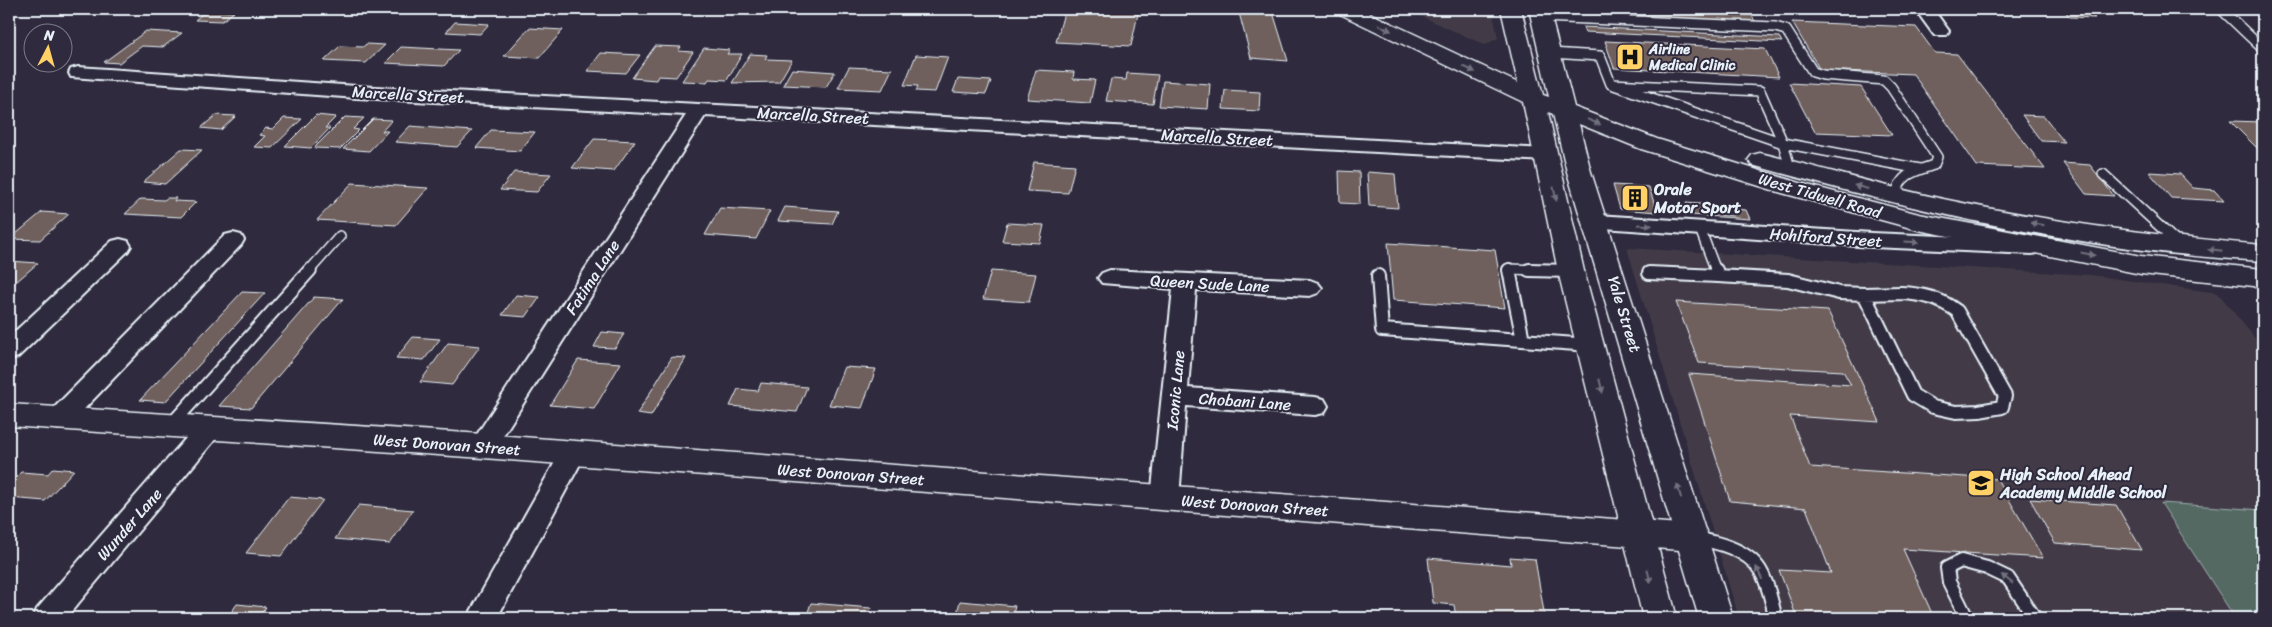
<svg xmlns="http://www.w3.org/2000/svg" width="2272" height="627" font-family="Sriracha,sans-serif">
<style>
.built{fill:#423a47}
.green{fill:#546964;stroke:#9eadae}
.building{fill:#6f615d;stroke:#e8f1f8}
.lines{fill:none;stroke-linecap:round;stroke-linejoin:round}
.service-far1-casing{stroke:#e8f1f8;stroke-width:12}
.service-casing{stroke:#e8f1f8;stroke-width:16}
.minor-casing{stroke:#e8f1f8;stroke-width:4}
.tertiary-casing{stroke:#e8f1f8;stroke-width:3}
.secondary-casing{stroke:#e8f1f8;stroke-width:3}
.service-far1{stroke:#2f2a3d;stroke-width:9}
.service{stroke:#2f2a3d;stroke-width:12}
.minor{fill:#2f2a3d;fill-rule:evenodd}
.tertiary{fill:#2f2a3d;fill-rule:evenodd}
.secondary{fill:#2f2a3d;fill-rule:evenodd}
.oneway{fill:#70707e}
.labels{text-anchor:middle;stroke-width:4;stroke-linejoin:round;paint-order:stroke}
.far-poi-label{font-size:14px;font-weight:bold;fill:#e8f1f8;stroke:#2f2a3d;text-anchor:start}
.street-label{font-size:16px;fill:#e8f1f8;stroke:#2f2a3d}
.poi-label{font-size:16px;font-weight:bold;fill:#e8f1f8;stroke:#2f2a3d;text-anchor:start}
</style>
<rect width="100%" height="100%" fill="#2f2a3d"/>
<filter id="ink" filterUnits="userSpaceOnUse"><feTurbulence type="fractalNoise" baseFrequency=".02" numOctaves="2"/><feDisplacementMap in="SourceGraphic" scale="10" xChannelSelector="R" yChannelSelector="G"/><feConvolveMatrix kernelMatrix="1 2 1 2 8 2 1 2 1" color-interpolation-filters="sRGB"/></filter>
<g filter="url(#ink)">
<path class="built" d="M1405,9H1492L1498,38L1485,45Z
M1627,248L2090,275L2218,293L2263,348V618H1739Z"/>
<path class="green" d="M2161,503L2263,510V618H2235Z"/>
<path class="building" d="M1065,9H1139L1131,46L1056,42Z
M1238,9H1272L1288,61L1251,58Z
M1592,9L1752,15L1756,24L1595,16Z
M2063,9H2086L2095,18L2070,17Z
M207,10L234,12L222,21L195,20Z
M455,22L489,24L480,34L446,32Z
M1792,22L1916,27L1935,53L1957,54L2045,169L1977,166L1913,74L1820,70Z
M1583,27L1779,37L1782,42L1585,32Z
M529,28L563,30L539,58L504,56Z
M146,31L182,33L163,47L142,46L119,63L104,62Z
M1605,41L1765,49L1779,77L1614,68Z
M366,44L385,45L366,63L324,61L340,46L363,47Z
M655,46L681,47L678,51L693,52L676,77L658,76L656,80L632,78Z
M401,47L459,50L444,66L385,63Z
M704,48L730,50L727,54H742L727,80L709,79L707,82L682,81Z
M601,53L640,55L626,73L587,71Z
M750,54L767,55L765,59L792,60L779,82L732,83Z
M916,55L948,57L935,92L916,91L918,86L904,85Z
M849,67L892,69L882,90L838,88Z
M792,69L835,72L826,87L783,85Z
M1036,70L1074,72L1073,79L1095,80L1090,103L1027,99Z
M1127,73L1158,75L1153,104L1106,101L1111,79L1126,80Z
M958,79L991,81L986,94L953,92Z
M1163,81L1210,84L1208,109L1159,106Z
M1789,83L1861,87L1892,135L1815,132Z
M1225,90L1260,92L1259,111L1223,109Z
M216,115L236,116L221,130L201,128Z
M316,115L336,117L325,128H330L311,148L285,146Z
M2022,115L2044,116L2064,142L2041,141Z
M345,117L364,118L353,129L359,130L340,149L314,148Z
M284,118L302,119L272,148L254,147L265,136L259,135L266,128L273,129Z
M373,119L392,120L382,131H388L369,151L343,149Z
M2230,121L2263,122V150L2258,149Z
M410,126L472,131L457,147L395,142Z
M491,130L535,132L520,151L476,148Z
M594,139L635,141L614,171L572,168Z
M181,149L202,150L165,184L143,182Z
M1034,162L1075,165L1068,193L1027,191Z
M2063,163L2090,165L2114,196L2086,194Z
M1339,171L1359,172L1360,204L1340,203Z
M514,172L551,174L537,192L500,190Z
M1367,172L1395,174L1398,208L1369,206Z
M2149,172L2180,174L2193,188L2214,190L2224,201L2171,198Z
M352,183L428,188L396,225L317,220Z
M1613,185L1649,187L1657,212L1620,209Z
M167,198H176L174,201L196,202L181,217L125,214L141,199L164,200Z
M1686,203L1716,205L1720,215L1734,216L1732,209L1746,210L1750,219L1691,215Z
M785,207L838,211L832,224L778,221Z
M720,208L770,211L756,239L705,235Z
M42,212L69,214L40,240L10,239Z
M1007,223L1044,225L1040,243L1002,241Z
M1388,243L1495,250L1505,308L1393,300Z
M9,261L38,263L16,282H9Z
M991,271L1036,274L1029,302L983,299Z
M242,292L265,293L165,402L140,400Z
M516,295L540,297L526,317L502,315Z
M314,297L343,299L251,408L219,406Z
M1676,302L1828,311L1880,422L1790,416L1810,467L1997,479L2043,558L1903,549L1934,618H1797L1779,570L1831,573L1806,508L1730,501L1689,374L1851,385L1843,371L1699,363Z
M602,332L624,334L615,348L594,347Z
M413,337L440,339L424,360L396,358Z
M448,343L480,346L452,385L420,382Z
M672,357L686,358L651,416L637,414Z
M578,360L621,363L594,409L550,405Z
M844,367L876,369L862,408L829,405Z
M761,383L807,387L797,412L730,406L738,389L758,391Z
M53,468L74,470L45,501L9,498V484L21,472L48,474Z
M289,497L323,500L281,556L246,553Z
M2030,499L2116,505L2142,550L2055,543Z
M359,505L413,510L390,544L335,539Z
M1510,557L1535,559L1545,618H1456L1454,605L1433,603L1428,558L1511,565Z
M960,601L1015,606L1012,618H956Z
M811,603L871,608L868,618H806Z
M237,604L266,607L258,618H227Z"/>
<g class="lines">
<defs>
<path id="service-far1" d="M2221,9L2263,49
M1541,17L1775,27L1786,30L1813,72L1823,75L1884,80L1891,87L1937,157L1934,165C1915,171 1899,174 1896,196
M1550,53L1600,56L1611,84
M1611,84L1760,91L1783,143Z
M1783,143L1920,169
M1783,143L1790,168
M2103,174L2181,246
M1700,229L1716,271
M309,271L340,236
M1509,271V269L1568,271"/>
<path id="service" d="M1509,270L1523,340
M1529,270L1571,271
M1716,270L1718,276L1788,280L1839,293L1864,294
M1649,273L1718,276
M1378,276L1382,330L1590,345
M1901,293C1923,294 1939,298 1957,311L2005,396L2002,407L1979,411L1956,412L1933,407L1913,395L1864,294Z
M171,425L310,270
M1694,538C1716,542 1747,549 1760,570C1769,584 1771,602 1776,618
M1967,618L1949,582L1947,568L1961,561L1987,568L2008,578L2035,618"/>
<path id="minor" d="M1915,9H1933L1949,31L1946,35H1934Z
M78,67L357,86L1547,149L1554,151L1557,155L1554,159L1547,161L705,116L492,453L483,456L474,453L470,446L474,439L686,115L357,98L71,77L69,73L71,69Z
M1597,215L1872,233L2032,240L2040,242L2043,247L2040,252L2032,254L1872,247L1589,227L1586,222L1589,217Z
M233,233L241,235L244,240L241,245L68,426L59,429L50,426L46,419L50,412L225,235Z
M120,239L128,241L131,246L128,251L18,357L9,360V337L112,241Z
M1110,270L1310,280L1318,283L1322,288L1318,293L1310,296L1196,290L1188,388L1315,397L1324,399L1328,406L1324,413L1315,415L1186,406L1179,498L1175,506L1165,509L1155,506L1151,498L1173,289L1102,283L1098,278L1102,273Z
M209,419L218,422L222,429L218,436L66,618H33L37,609L200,422Z
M573,443L582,446L586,453L497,618H467L564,446Z"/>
<path id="tertiary" d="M9,404L483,434L1693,525L1705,529L1709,538L1705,547L1693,551L483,458L9,426Z"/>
<path id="secondary" d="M1335,9H1361L1518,83L1501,9H1521L1543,95L1549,97L1529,9H1549L1574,107L1657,139L1800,183L1919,214L2141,256L2263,269V287L2141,274L1918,230L1782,193L1641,149L1579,124L1591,172L1733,618H1699L1567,172L1553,114L1548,112L1584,271L1677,618H1643L1558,271L1523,102L1338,13Z
M1760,153C1823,168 1884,187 1948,200C2052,222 2157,236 2263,245V261C2089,252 1919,212 1752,165L1748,160L1752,155Z"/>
</defs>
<use href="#service-far1" class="service-far1-casing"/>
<use href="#service" class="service-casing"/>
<use href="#minor" class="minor-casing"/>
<use href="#tertiary" class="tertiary-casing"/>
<use href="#secondary" class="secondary-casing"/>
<use href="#service-far1" class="service-far1"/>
<use href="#service" class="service"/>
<use href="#minor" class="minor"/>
<use href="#tertiary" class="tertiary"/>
<use href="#secondary" class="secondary"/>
</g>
<defs><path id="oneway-solid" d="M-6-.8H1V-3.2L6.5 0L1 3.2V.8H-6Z" transform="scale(1.25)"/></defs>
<g class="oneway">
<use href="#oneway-solid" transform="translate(1385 28) rotate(26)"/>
<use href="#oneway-solid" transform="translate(1469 69) rotate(25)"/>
<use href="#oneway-solid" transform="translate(1594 122) rotate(22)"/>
<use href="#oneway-solid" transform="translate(1861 187) rotate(-165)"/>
<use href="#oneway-solid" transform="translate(1555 194) rotate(78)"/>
<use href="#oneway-solid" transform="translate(2037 224) rotate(-170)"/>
<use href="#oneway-solid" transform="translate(1645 225) rotate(4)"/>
<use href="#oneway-solid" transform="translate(1912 242) rotate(3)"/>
<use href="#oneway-solid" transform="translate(2215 250) rotate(-174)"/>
<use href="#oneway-solid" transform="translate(2088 254) rotate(11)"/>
<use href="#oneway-solid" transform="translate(1601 386) rotate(76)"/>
<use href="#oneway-solid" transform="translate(1679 491) rotate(-107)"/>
<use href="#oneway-solid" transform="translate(1759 573) rotate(-116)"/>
<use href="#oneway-solid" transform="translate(1649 576) rotate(76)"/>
<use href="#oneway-solid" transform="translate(2007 579) rotate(-142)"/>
</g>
</g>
<defs>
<symbol id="hospital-square" viewBox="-11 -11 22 22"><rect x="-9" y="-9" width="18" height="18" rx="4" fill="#ffd166" stroke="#2f2a3d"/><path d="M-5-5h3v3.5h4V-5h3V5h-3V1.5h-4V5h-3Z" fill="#111"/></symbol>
<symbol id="building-square" viewBox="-11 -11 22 22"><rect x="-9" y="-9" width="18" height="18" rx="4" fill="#ffd166" stroke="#2f2a3d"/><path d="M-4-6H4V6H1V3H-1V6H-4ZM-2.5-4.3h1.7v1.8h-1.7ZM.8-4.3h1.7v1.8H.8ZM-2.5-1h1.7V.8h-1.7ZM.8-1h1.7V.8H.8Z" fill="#111"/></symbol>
<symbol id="school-square" viewBox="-11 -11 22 22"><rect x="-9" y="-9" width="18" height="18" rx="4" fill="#ffd166" stroke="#2f2a3d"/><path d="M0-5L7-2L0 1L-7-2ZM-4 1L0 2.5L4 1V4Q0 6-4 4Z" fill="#111"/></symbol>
</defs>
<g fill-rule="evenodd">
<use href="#hospital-square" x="1614" y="41" width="32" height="32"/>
<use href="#building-square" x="1619" y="182" width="32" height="32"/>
<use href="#school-square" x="1965" y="467" width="32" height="32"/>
</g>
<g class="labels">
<g class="far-poi-label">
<text x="1649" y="54">Airline<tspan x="1649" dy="16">Medical Clinic</tspan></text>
</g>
<g class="street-label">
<text transform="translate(408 94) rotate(3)" y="6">Marcella Street</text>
<text transform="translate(813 115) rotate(3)" y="6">Marcella Street</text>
<text transform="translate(1217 137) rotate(3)" y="6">Marcella Street</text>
<text transform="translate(1820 195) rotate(16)" y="6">West Tidwell Road</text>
<text transform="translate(1826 237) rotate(4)" y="6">Hohlford Street</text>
<text transform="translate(592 277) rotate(-57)" y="6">Fatima Lane</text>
<text transform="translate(1210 283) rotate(3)" y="6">Queen Sude Lane</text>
<text transform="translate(1625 314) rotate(73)" y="6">Yale Street</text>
<text transform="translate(1175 390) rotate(-85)" y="6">Iconic Lane</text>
<text transform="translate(1245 401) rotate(4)" y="6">Chobani Lane</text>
<text transform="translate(447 444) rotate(4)" y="6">West Donovan Street</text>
<text transform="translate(851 474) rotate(4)" y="6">West Donovan Street</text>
<text transform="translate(1255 505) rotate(4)" y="6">West Donovan Street</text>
<text transform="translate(129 524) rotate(-49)" y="6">Wunder Lane</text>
</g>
<g class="poi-label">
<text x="1654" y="195">Orale<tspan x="1654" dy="18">Motor Sport</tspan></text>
<text x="2000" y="480">High School Ahead<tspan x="2000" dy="18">Academy Middle School</tspan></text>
</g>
</g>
<rect width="2272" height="627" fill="none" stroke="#2f2a3d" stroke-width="30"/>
<rect x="15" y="15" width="2242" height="597" fill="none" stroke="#e8f1f8" stroke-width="2" filter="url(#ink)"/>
<g transform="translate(48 48) rotate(6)"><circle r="24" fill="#2f2a3d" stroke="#797a88"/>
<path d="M0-4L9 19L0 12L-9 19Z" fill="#ffd166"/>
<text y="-8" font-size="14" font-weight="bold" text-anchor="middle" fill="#e8f1f8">N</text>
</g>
</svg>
